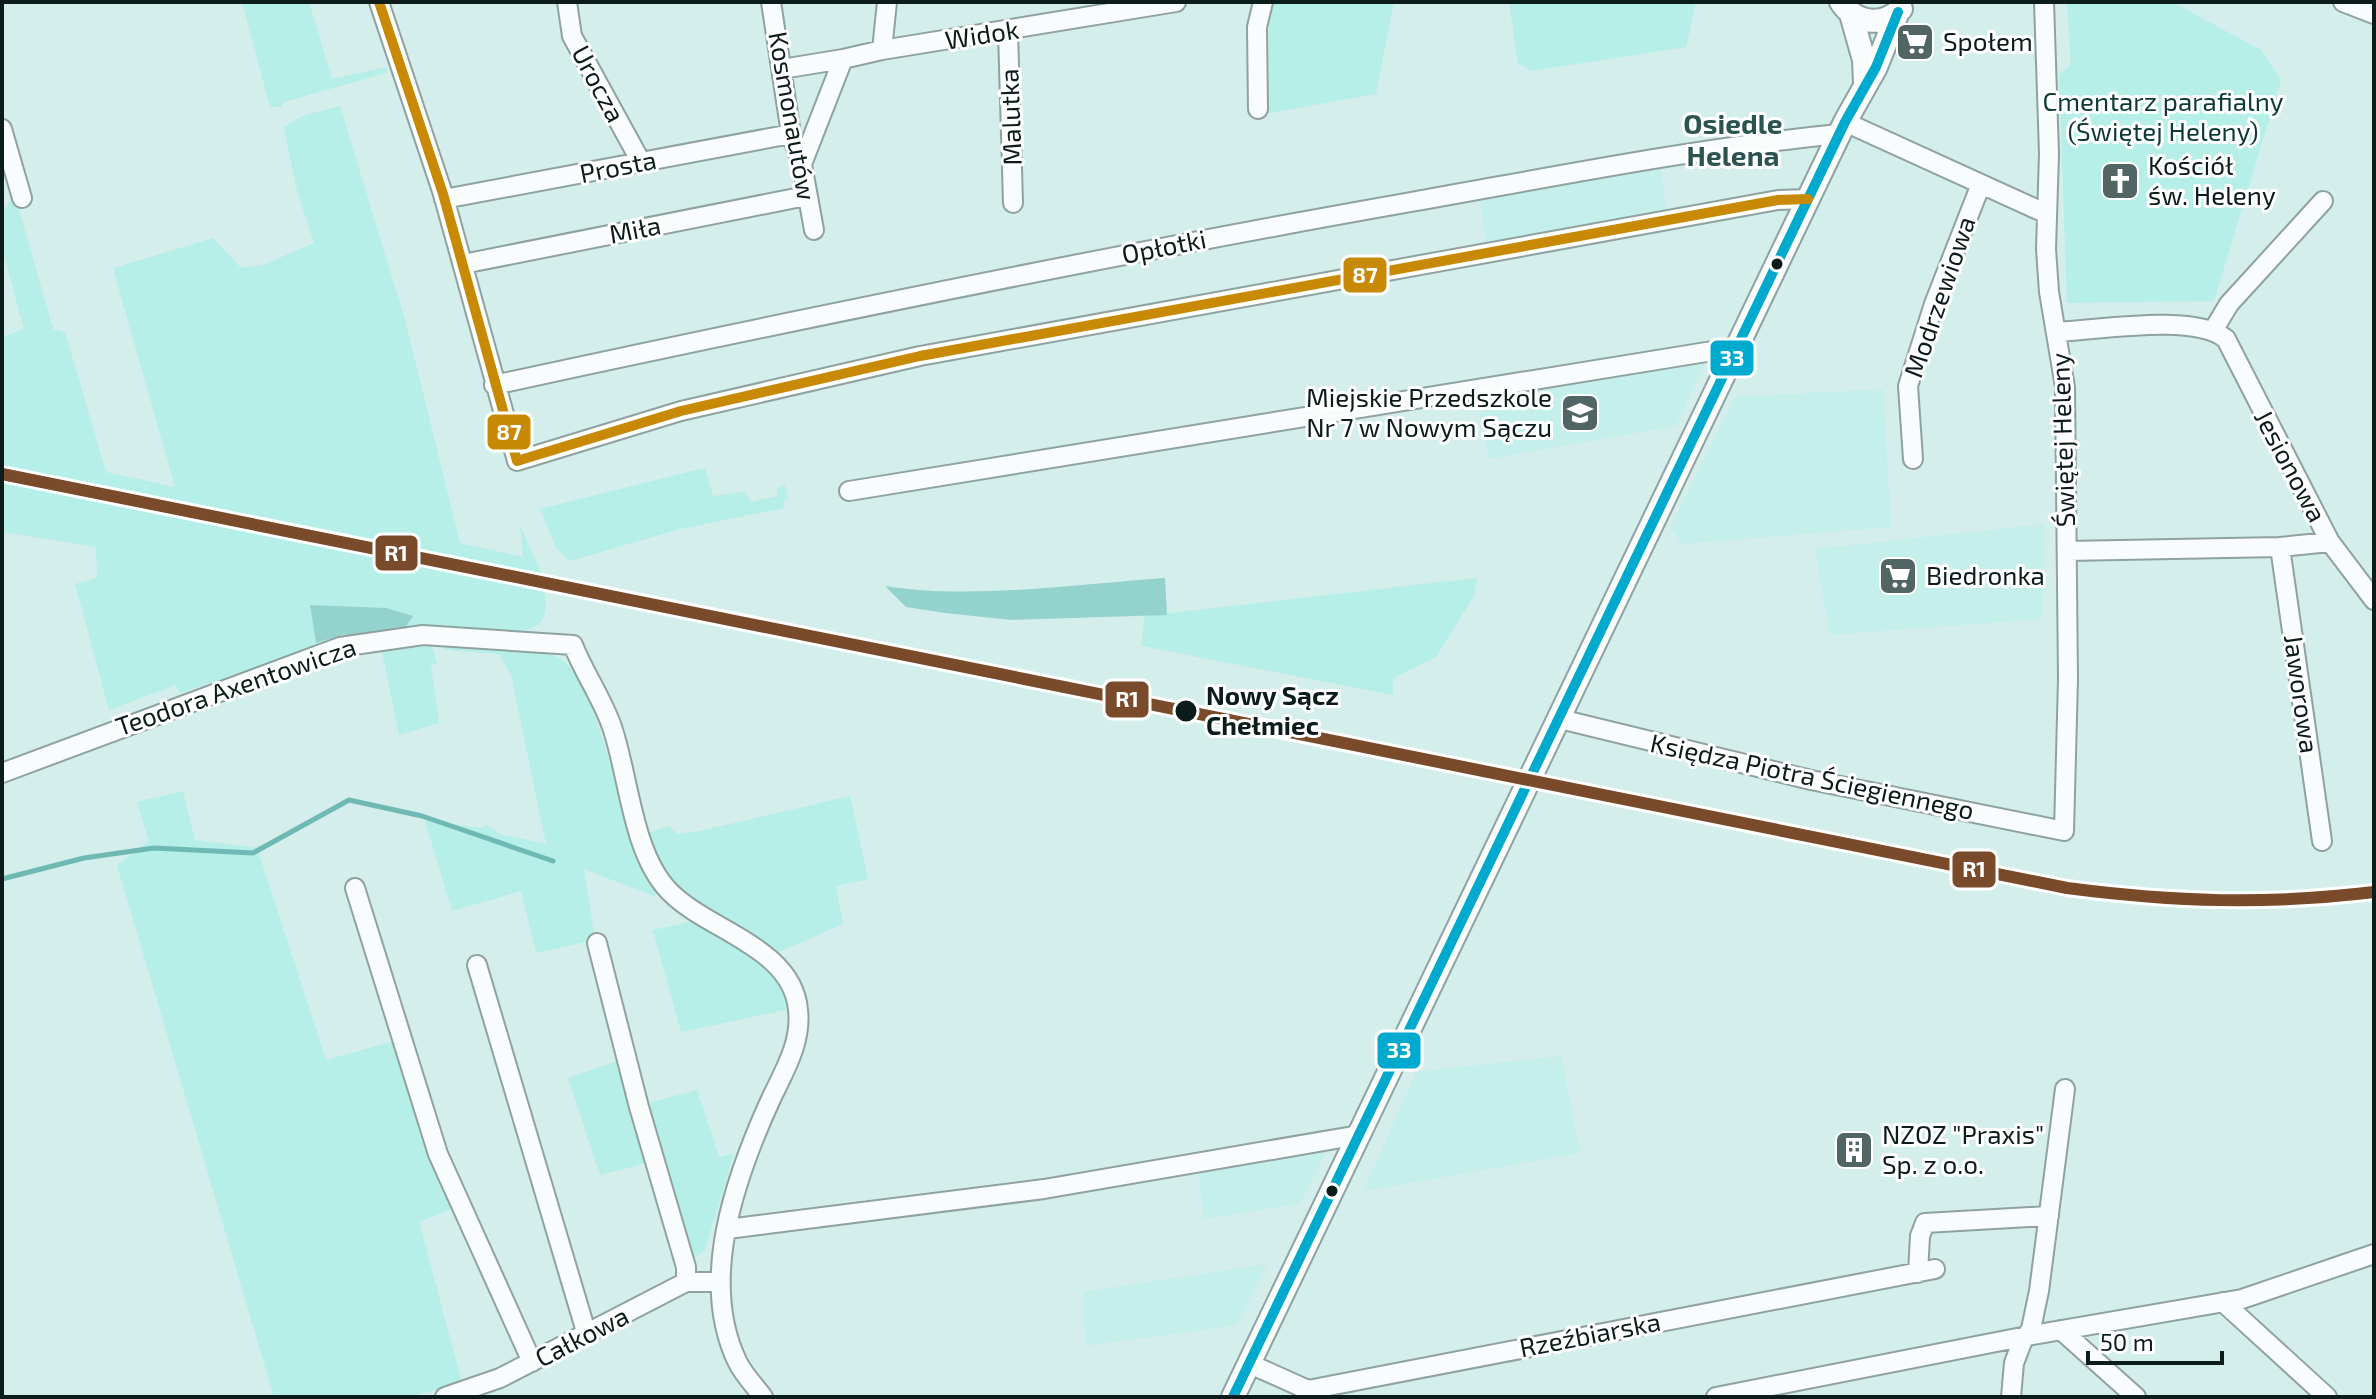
<svg xmlns="http://www.w3.org/2000/svg" width="2376" height="1399" font-family="'Exo 2',sans-serif">
<style>
.built{fill:#c5efea}
.green{fill:#b6eee8}
.forest{fill:#93d2cd}
.lines{fill:none;stroke-linecap:round;stroke-linejoin:round}
.stream{stroke:#6eb9b3;stroke-width:5}
.minor-casing{stroke:#8fa2a0;stroke-width:22}
.major-casing{stroke:#8fa2a0;stroke-width:26}
.minor{stroke:#f9fcfc;stroke-width:18}
.major{stroke:#f9fcfc;stroke-width:22}
.bus-1-casing{stroke:#fff;stroke-width:16}
.bus-2-casing{stroke:#fff;stroke-width:16}
.bus-1{stroke:#00a9ce;stroke-width:10}
.bus-2{stroke:#c88a05;stroke-width:10}
.rail-1-casing{stroke:#fff;stroke-width:18}
.rail-1{stroke:#7a4b2a;stroke-width:12}
.bus-dot{fill:#0b1c1b;stroke:#fff;stroke-width:3}
.labels{text-anchor:middle;stroke-width:6;stroke-linejoin:round;paint-order:stroke}
.street-label{font-size:26px;fill:#0b1c1b;stroke:#fff}
.poi-label{font-size:26px;fill:#0b1c1b;stroke:#fff;text-anchor:start}
.park-label{font-size:26px;fill:#0c3a37;stroke:#fff}
.stop-label{font-size:26px;font-weight:bold;fill:#0b1c1b;stroke:#fff;text-anchor:start}
.neighbourhood-label{font-size:28px;font-weight:bold;fill:#2b5451;stroke:#fff}
.line-badge{stroke:#fff;stroke-width:3}
.badge-label{font-size:22px;text-anchor:middle;font-weight:bold;fill:#fff}
</style>
<rect width="100%" height="100%" fill="#d4eeeb"/>
<path class="built" d="M1660,167L1667,212L1487,246L1479,194Z
M1706,360L1676,426L1489,459L1476,399Z
M1883,389L1891,527L1682,544L1670,527L1736,397Z
M2044,524L2042,619L1830,635L1815,549Z
M1561,1056L1580,1153L1364,1191L1416,1072Z
M1329,1147L1299,1204L1203,1219L1199,1169Z
M1267,1264L1237,1325L1086,1346L1083,1292Z"/>
<path class="green" d="M242,2H309L332,79L387,67L386,73L284,102L281,107H270Z
M1269,2H1394L1376,94L1269,113Z
M1509,2H1696L1686,47L1531,71L1518,63Z
M2067,2H2172L2261,50L2281,80L2214,301L2067,303L2059,75L2071,65Z
M340,106L405,320L460,543L523,557L520,525L543,577L2,469V337L24,329L2,248V208L7,207L14,192L53,329L65,332L106,472L175,487L113,268L213,238L241,268L263,265L314,243L297,191L284,127L302,116Z
M705,468L713,496L744,492L752,502L777,496V488L785,485L788,498L783,500L784,508L680,529L570,561L556,548L540,509Z
M2,479L543,588C562,655 476,627 442,625C430,625 417,627 405,628L413,616L310,605L316,643L346,634L347,638L180,693L176,685L109,710L75,584L97,578L96,547L2,532Z
M1477,578L1474,596L1436,657L1393,678V695L1142,646L1144,616Z
M431,642L437,664L431,665L439,723L399,735L381,647Z
M445,643C480,646 529,642 561,659C592,676 620,804 633,841C640,860 652,877 656,897L584,869L595,940L536,953L521,891L452,911L425,821L482,828L487,825L500,834L546,844L511,675L499,654L447,650L441,646Z
M183,791L195,840L257,848L326,1060L398,1040L451,1209L419,1222L462,1383L408,1397H274L117,865L149,841L137,802Z
M850,796L868,879L836,886L843,924L774,954L674,887L645,834L668,826L678,834L696,832Z
M694,921L754,957L778,979L790,1009L681,1032L653,930Z
M620,1060L647,1163L600,1175L568,1078Z
M697,1090L719,1157L734,1153L705,1250L689,1261L644,1104Z"/>
<path class="forest" d="M1165,578L1167,615L1012,620L945,613L906,607L885,586C970,600 1078,584 1165,578Z
M310,605L386,608L413,616L405,628L347,638L345,634L316,643Z"/>
<g class="lines">
<path class="stream" d="M2,879L84,858L154,848L253,853L349,800L422,816L553,861"/>
<defs>
<path id="minor" d="M379,2L443,194L517,461L681,411L920,356L1778,200L1808,199
M567,2L572,36L641,162
M771,2L791,134L802,164L814,230
M2343,2L2374,14
M1008,32L1013,203
M882,50L1176,2
M782,69L843,59
M1258,109L1257,27L1263,2
M1845,122L2047,214
M2,129L22,198
M802,164L843,59L882,50L887,2
M444,199L791,134
M463,264L806,196
M2214,329L2229,304L2323,201
M2057,332C2099,330 2195,313 2226,339L2330,542L2374,600
M494,385C799,319 1104,256 1411,202C1553,177 1696,148 1839,134
M1913,459L1908,386L1934,304L1981,184
M849,491L1737,347
M2280,547L2330,542
M2067,551L2280,547L2322,841
M1560,719L1811,780L2064,831L2068,679L2065,387L2049,292L2046,249L2049,154L2044,2
M2,773L340,647L423,635L573,645C584,673 602,698 612,727C629,776 632,853 669,891C706,930 793,947 798,1010C802,1043 783,1073 770,1101C735,1178 698,1282 738,1363C744,1375 755,1386 763,1397
M355,888L438,1154L532,1362
M597,943L639,1107L686,1267V1282
M477,965L587,1335
M728,1229L1044,1189L1359,1135
M1918,1273L1920,1236L1925,1223L2049,1216
M2223,1302L2327,1397
M2061,1330L2136,1397
M1250,1364L1308,1390L1935,1269
M445,1397L500,1378L686,1282H719
M1716,1397L2027,1336L2242,1299L2374,1254
M2011,1397L2014,1363L2022,1342L2031,1329L2039,1291L2065,1089"/>
<path id="major" d="M1841,2C1856,24 1882,27 1901,9
M1851,14L1864,60L1865,83
M1233,1397L1845,122L1876,67L1898,12"/>
</defs>
<use href="#minor" class="minor-casing"/>
<use href="#major" class="major-casing"/>
<use href="#minor" class="minor"/>
<use href="#major" class="major"/>
<defs>
<path id="bus-1" d="M1233,1397L1845,122L1876,67L1898,12"/>
<path id="bus-2" d="M379,2L443,194L517,461L681,411L920,356L1778,200L1808,199"/>
</defs>
<use href="#bus-1" class="bus-1-casing"/>
<use href="#bus-2" class="bus-2-casing"/>
<use href="#bus-1" class="bus-1"/>
<use href="#bus-2" class="bus-2"/>
<defs>
<path id="rail-1" d="M2,474L2067,888C2175,902 2265,905 2374,892"/>
</defs>
<use href="#rail-1" class="rail-1-casing"/>
<use href="#rail-1" class="rail-1"/>
</g>
<defs>
<symbol id="supermarket-square" viewBox="-11 -11 22 22"><rect x="-9" y="-9" width="18" height="18" rx="4" fill="#516664" stroke="#fff"/><path d="M-6-5.5h2.5l.6 2H6L4.5 2H-2.5L-4.4-4H-6ZM-1.5 3.2a1.3 1.3 0 1 0 .1 0ZM3 3.2a1.3 1.3 0 1 0 .1 0Z" fill="#fff"/></symbol>
<symbol id="church-square" viewBox="-11 -11 22 22"><rect x="-9" y="-9" width="18" height="18" rx="4" fill="#516664" stroke="#fff"/><path d="M-1.2-6h2.4v3.5h3.3v2.4h-3.3V6h-2.4V-.1h-3.3v-2.4h3.3Z" fill="#fff"/></symbol>
<symbol id="school-square" viewBox="-11 -11 22 22"><rect x="-9" y="-9" width="18" height="18" rx="4" fill="#516664" stroke="#fff"/><path d="M0-5L7-2L0 1L-7-2ZM-4 1L0 2.5L4 1V4Q0 6-4 4Z" fill="#fff"/></symbol>
<symbol id="building-square" viewBox="-11 -11 22 22"><rect x="-9" y="-9" width="18" height="18" rx="4" fill="#516664" stroke="#fff"/><path d="M-4-6H4V6H1V3H-1V6H-4ZM-2.5-4.3h1.7v1.8h-1.7ZM.8-4.3h1.7v1.8H.8ZM-2.5-1h1.7V.8h-1.7ZM.8-1h1.7V.8H.8Z" fill="#fff"/></symbol>
</defs>
<g fill-rule="evenodd">
<use href="#supermarket-square" x="1893" y="20" width="44" height="44"/>
<use href="#church-square" x="2098" y="159" width="44" height="44"/>
<use href="#school-square" x="1558" y="391" width="44" height="44"/>
<use href="#supermarket-square" x="1876" y="554" width="44" height="44"/>
<use href="#building-square" x="1832" y="1128" width="44" height="44"/>
</g>
<g class="bus-dot">
<circle cx="1777" cy="264" r="7"/>
<circle cx="1186" cy="711" r="12"/>
<circle cx="1332" cy="1191" r="7"/>
</g>
<g class="labels">
<g class="street-label">
<text transform="translate(982 35) rotate(-9)" y="9">Widok</text>
<text transform="translate(598 84) rotate(62)" y="9">Urocza</text>
<text transform="translate(792 116) rotate(80)" y="9">Kosmonautów</text>
<text transform="translate(1011 117) rotate(-92)" y="9">Malutka</text>
<text transform="translate(618 167) rotate(-11)" y="9">Prosta</text>
<text transform="translate(635 230) rotate(-11)" y="9">Miła</text>
<text transform="translate(1164 247) rotate(-11)" y="9">Opłotki</text>
<text transform="translate(1940 297) rotate(-71)" y="9">Modrzewiowa</text>
<text transform="translate(2063 440) rotate(-92)" y="9">Świętej Heleny</text>
<text transform="translate(2290 466) rotate(62)" y="9">Jesionowa</text>
<text transform="translate(236 687) rotate(-19)" y="9">Teodora Axentowicza</text>
<text transform="translate(2301 694) rotate(82)" y="9">Jaworowa</text>
<text transform="translate(1812 777) rotate(12)" y="9">Księdza Piotra Ściegiennego</text>
<text transform="translate(1590 1335) rotate(-11)" y="9">Rzeźbiarska</text>
<text transform="translate(582 1337) rotate(-27)" y="9">Całkowa</text>
</g>
<g class="poi-label">
<text x="1943" y="51">Społem</text>
<text x="2148" y="175">Kościół<tspan x="2148" dy="30">św. Heleny</tspan></text>
<text x="1552" y="407" text-anchor="end">Miejskie Przedszkole<tspan x="1552" dy="30">Nr 7 w Nowym Sączu</tspan></text>
<text x="1926" y="585">Biedronka</text>
<text x="1882" y="1144">NZOZ "Praxis"<tspan x="1882" dy="30">Sp. z o.o.</tspan></text>
</g>
<g class="park-label">
<text x="2163" y="111">Cmentarz parafialny<tspan x="2163" dy="30">(Świętej Heleny)</tspan></text>
</g>
<g class="stop-label">
<text x="1206" y="705">Nowy Sącz<tspan x="1206" dy="30">Chełmiec</tspan></text>
</g>
<g class="neighbourhood-label">
<text x="1733" y="134">Osiedle<tspan x="1733" dy="32">Helena</tspan></text>
</g>
</g>
<g class="line-badge">
<rect x="1342" y="256" width="46" height="38" rx="8" fill="#c88a05"/>
<rect x="1709" y="339" width="46" height="38" rx="8" fill="#00a9ce"/>
<rect x="486" y="413" width="46" height="38" rx="8" fill="#c88a05"/>
<rect x="374" y="534" width="45" height="38" rx="8" fill="#7a4b2a"/>
<rect x="1104" y="680" width="46" height="39" rx="8" fill="#7a4b2a"/>
<rect x="1951" y="850" width="46" height="39" rx="8" fill="#7a4b2a"/>
<rect x="1376" y="1031" width="46" height="39" rx="8" fill="#00a9ce"/>
</g>
<g class="badge-label">
<text x="1365" y="283">87</text>
<text x="1732" y="366">33</text>
<text x="509" y="440">87</text>
<text x="396" y="561">R1</text>
<text x="1127" y="707">R1</text>
<text x="1974" y="877">R1</text>
<text x="1399" y="1058">33</text>
</g>
<rect width="2376" height="1399" fill="none" stroke="#0b1c1b" stroke-width="8"/>
<path d="M2088 1351v12h134v-12" fill="none" stroke="#0b1c1b" stroke-width="4"/>
<text x="2100" y="1351" font-size="24" fill="#0b1c1b" stroke="#ffffff" stroke-width="6" paint-order="stroke">50 m</text>
</svg>
